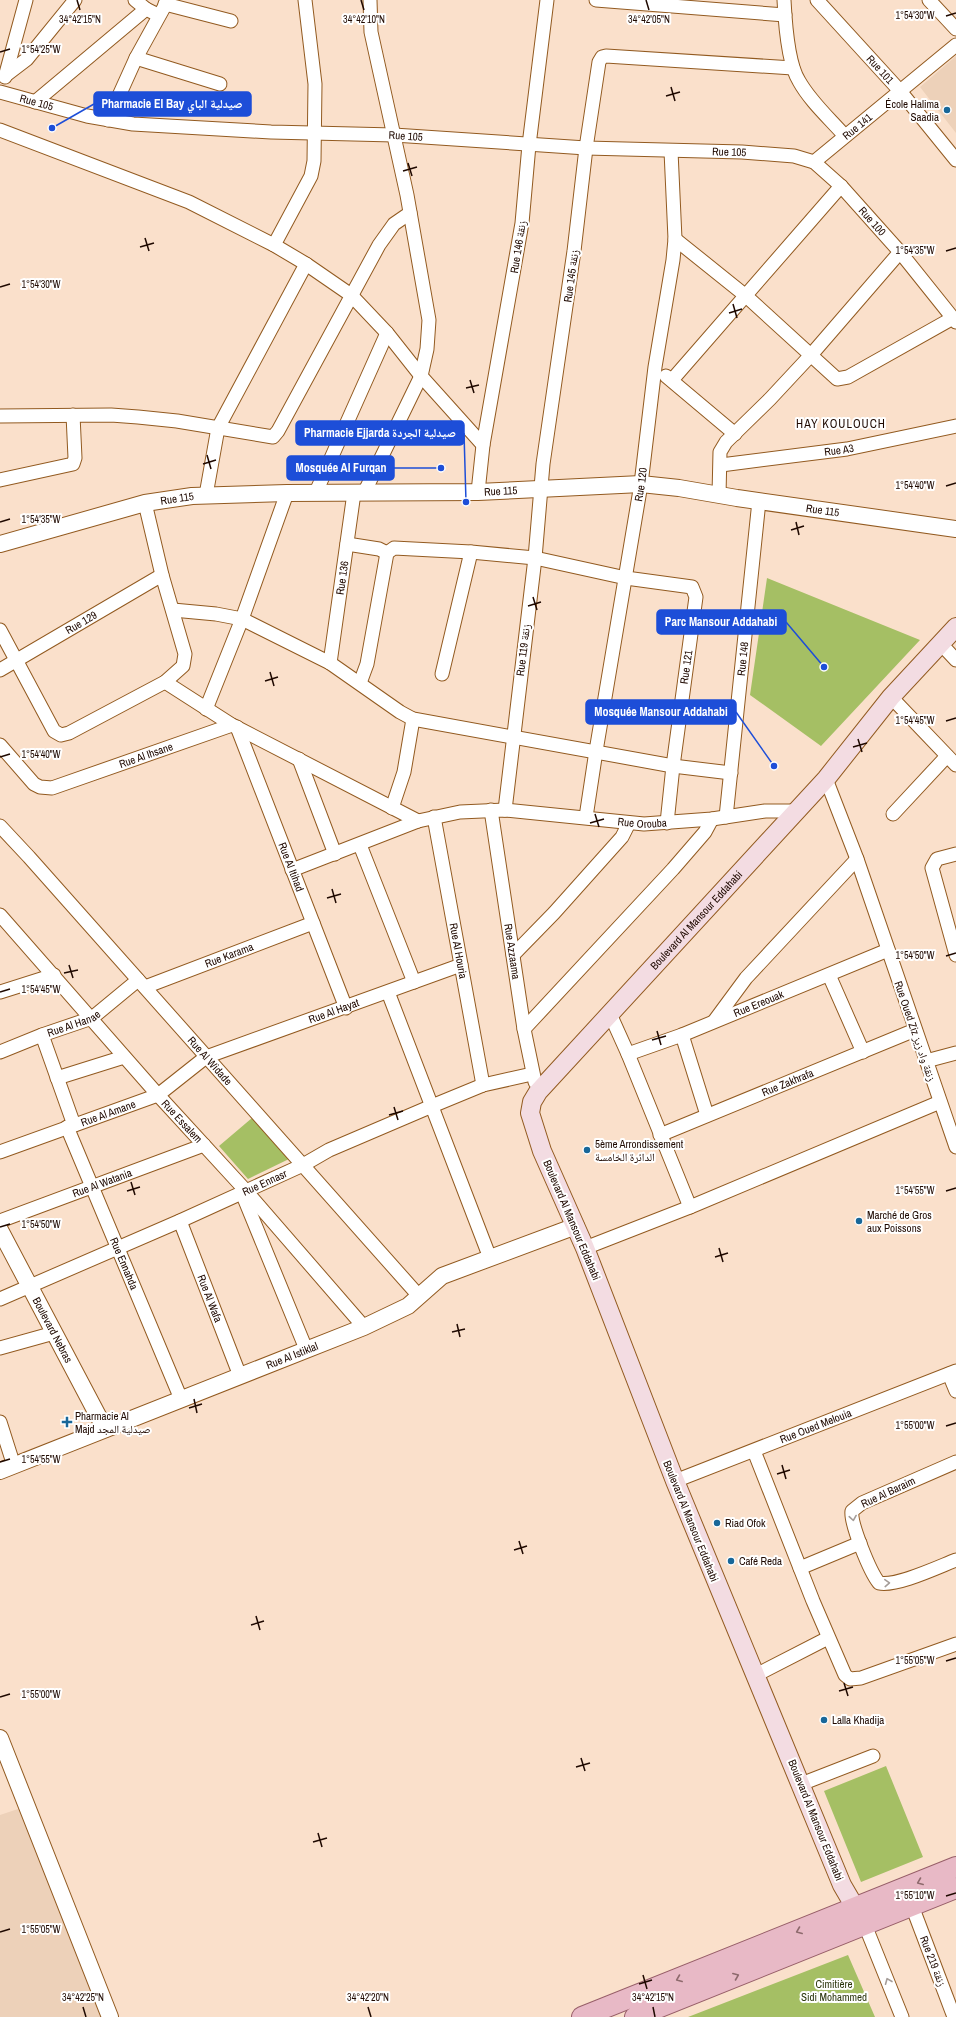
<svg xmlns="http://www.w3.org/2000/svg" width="956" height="2017" font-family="'Archivo Narrow','Noto Naskh Arabic',sans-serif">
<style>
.built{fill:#edd1b9}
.green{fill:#a5bf64}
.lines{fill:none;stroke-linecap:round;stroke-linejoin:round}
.minor-casing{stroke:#925a20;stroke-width:15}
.tertiary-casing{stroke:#925a20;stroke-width:18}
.secondary-casing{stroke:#925a20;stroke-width:20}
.primary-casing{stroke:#975e68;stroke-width:22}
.minor{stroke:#fff;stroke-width:13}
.tertiary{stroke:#fff;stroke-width:16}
.secondary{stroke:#f3dce2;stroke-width:18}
.primary{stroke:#e8b9c6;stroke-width:20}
.oneway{stroke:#a59d99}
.oneway2{stroke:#8e6a6d}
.ticks{fill:none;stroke:#1f0900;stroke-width:1.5}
.poi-dot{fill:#186799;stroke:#fff;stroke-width:1.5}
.labels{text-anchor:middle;stroke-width:4;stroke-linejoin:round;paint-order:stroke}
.street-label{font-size:11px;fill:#1f0900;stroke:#fff}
.poi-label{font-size:11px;fill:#1f0900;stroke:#fff;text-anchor:start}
.park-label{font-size:11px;fill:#2d380f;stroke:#fff}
.neighbourhood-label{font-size:12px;letter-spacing:1px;fill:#1f0900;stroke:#fff}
.ticks-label{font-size:10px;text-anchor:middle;fill:#1f0900;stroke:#fff;stroke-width:4;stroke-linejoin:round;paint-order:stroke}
.leader{fill:none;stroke:#1d4ed8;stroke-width:1.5}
.callout-dot{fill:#1d4ed8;stroke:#fff;stroke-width:1.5}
.callout{fill:#1d4ed8;stroke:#1d4ed8;stroke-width:1.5}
.callout-label{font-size:12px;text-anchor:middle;font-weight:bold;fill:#fff}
</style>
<rect width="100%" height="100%" fill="#fae0cb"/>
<path class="built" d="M956,56V133L920,87Z
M21,1808L105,2017H0V1815Z"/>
<path class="green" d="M767,578L920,640L821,746L750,695Z
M252,1118L289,1159L248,1179L219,1146Z
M886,1766L923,1857L861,1882L824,1791Z
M848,1955L875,2017H688Z"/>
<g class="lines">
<defs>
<g id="minor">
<path d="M135,0L146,9"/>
<path d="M596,0L785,15"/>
<path d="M784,0C785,20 788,64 799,81C810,101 829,118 844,135"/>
<path id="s1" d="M817,0L900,91L956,160"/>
<path d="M929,0L956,29"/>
<path d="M165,4L231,21"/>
<path d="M136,58L220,84"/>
<path d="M6,75L27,59L75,0"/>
<path d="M5,77L26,0"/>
<path id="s2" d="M0,92L87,116L133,124L271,132L394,135L586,148L742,152L794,156L814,162L841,186L900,252L956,322"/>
<path d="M35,102L146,9L158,15"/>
<path d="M108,120L136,58L168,0"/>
<path d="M0,130L189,202L274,245L306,264L351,295L387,333L421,376L483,445"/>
<path id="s3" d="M814,162L956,45"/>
<path d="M675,239L746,296L837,379L848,377L953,318"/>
<path d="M274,245L311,176L314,161L315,84L305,0"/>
<path d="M666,376L735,434"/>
<path d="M672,380L841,186"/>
<path d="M0,416L111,415L138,417L177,421L273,437L278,431L379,245L394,224L410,213"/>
<path id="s4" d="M721,465L847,449L956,426"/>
<path d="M0,480L73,464L75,458L73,415"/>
<path d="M316,492L387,333"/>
<path d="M478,492L483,445L522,223L529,145L547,0"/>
<path d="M364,493L421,376L427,349L429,320L407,195L371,32L370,0"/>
<path d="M206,495L218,428L306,264"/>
<path d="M719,495L720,452L726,442L770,399L811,355L900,252"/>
<path d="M347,544L379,549L387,553"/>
<path d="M173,610L216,614L242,619L330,663L400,712L413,719L673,766L731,773"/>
<path d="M0,630L54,731L61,735L69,733L165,682L183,666L185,654L162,575L145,503"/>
<path d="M941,644L956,660"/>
<path id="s5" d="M330,663L354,493"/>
<path id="s6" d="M0,670L162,575"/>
<path d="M442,674L471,552"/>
<path d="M165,682L232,725L418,821"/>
<path d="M360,683L367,664L387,553L394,548L471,552L535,558L626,578L692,587L696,597L673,766L667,823"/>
<path d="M891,697L956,765"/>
<path d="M206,709L242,619L287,493"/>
<path id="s7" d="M237,727L346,1008"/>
<path id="s8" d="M0,745L34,784L40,787L52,788L232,725"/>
<path d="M299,759L335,854"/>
<path d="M826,779L857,859L956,1147"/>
<path d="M392,808L404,772L413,719"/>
<path id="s9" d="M491,810L524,1029L535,1082"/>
<path d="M505,810L535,558L543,464L574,251L586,148L599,62L602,57L606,56L793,68"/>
<path d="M893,814L947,756"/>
<path id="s10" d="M434,817L483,1085"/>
<path id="s11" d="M586,817L596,751L641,484L655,367L673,260L675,239L671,151"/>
<path id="s12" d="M726,817L759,501"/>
<path id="s13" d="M0,826L29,857L419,1296"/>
<path d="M360,845L414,982"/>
<path d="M956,854L937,859L932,868L956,955"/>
<path id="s14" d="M292,870L418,821L460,812L505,810L644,824L712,819L765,811H796"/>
<path id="s15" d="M0,915L158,1095L247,1192L364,1327"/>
<path d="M513,955L554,913L622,837L629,823"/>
<path d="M829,975L863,1052"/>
<path id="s16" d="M145,987L313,923"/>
<path d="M0,992L54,975"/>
<path d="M388,992L490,1258"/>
<path d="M610,1014L628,1054L690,1207"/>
<path d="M715,1020L746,978L857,859"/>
<path d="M524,1029L673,869L705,832L712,819"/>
<path d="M42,1035L74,1125"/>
<path d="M682,1035L707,1115"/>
<path id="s17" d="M0,1052L42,1035L92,1018L138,980"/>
<path id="s18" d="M628,1054L682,1035L888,950"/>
<path d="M926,1061L956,1053"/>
<path d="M57,1078L124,1057"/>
<path id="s19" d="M67,1127L181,1399"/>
<path id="s20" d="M660,1135L915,1030"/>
<path id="s21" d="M0,1152L158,1095L206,1057L461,965"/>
<path d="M242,1193L306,1349"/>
<path id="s22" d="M0,1221L204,1145"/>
<path id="s23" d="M180,1221L240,1376"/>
<path d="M585,1248L690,1207L940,1102"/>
<path id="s24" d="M0,1299L180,1221L303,1165L329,1150L432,1106L483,1085L532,1074"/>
<path d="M0,1348L54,1333"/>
<path d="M949,1374L956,1391"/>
<path d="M0,1422L14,1466"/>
<path d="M754,1451L813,1601L845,1675L850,1679L861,1678L956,1644"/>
<path d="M956,1462L862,1503L852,1511C850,1523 870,1572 879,1583C896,1587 938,1567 956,1560"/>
<path id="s25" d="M675,1481L956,1371"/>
<path d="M800,1568L860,1543"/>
<path d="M756,1675L828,1638"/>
<path d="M801,1784L873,1756"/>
<path d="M912,1906L954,2017"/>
<path d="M865,1925L902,2017"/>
</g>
<g id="tertiary">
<path id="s26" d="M0,544L145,503L192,496L287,493L478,492L641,484L679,488L737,498L956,529"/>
<path id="s27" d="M0,1230L105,1429"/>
<path id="s28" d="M0,1471L364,1327L408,1306L442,1276L576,1226"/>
<path d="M0,1738L110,2017"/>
</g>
<g id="secondary">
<path id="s29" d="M863,1921L842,1885L675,1481L585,1248L542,1151L530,1113L532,1102L538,1092L826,779L891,697L956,627"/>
</g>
<path id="primary" d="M582,2017L956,1867
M635,2017L956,1888"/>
</defs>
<use href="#minor" class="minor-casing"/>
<use href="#tertiary" class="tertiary-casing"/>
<use href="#secondary" class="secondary-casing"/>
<use href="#primary" class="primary-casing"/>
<use href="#minor" class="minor"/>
<use href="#tertiary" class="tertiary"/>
<use href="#secondary" class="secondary"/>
<use href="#primary" class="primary"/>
</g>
<defs><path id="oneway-chevron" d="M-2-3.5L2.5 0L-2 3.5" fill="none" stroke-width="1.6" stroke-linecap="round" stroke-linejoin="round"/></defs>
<g class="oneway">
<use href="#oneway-chevron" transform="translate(853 1518) rotate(81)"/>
<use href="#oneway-chevron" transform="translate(887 1583) rotate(-3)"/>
<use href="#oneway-chevron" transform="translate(888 1981) rotate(-112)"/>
</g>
<g class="oneway2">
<use href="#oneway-chevron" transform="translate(920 1882) rotate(158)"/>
<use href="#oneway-chevron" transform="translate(799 1931) rotate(158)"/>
<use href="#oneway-chevron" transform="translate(736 1976) rotate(-22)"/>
<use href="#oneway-chevron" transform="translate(679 1979) rotate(158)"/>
</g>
<path class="ticks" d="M77,0L80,10M361,0L364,10M646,0L649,10M946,16L956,13M0,52L10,49M671,87L675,101M666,96L680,92M408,163L412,176M403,171L417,167M145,238L149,251M140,247L154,243M946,251L956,248M0,287L10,284M733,304L737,318M729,313L742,309M470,380L474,393M466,388L479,385M207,455L211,469M203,464L216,460M946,486L956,483M0,522L10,519M796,522L799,535M791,530L804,526M533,597L537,610M528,606L541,602M270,672L274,686M265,681L278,677M946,721L956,718M858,739L862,752M853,747L867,743M0,757L10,754M595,814L599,827M590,823L604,819M332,889L336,903M327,898L341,894M946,956L956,953M69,965L73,978M64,973L78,970M0,992L10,989M657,1031L661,1045M652,1040L666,1036M394,1107L398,1120M389,1115L403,1111M131,1182L135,1195M127,1191L140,1187M946,1191L956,1188M0,1227L10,1224M719,1248L723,1262M715,1257L728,1253M457,1324L460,1337M452,1332L465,1329M194,1399L197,1413M189,1408L202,1404M946,1426L956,1423M0,1462L10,1459M782,1465L786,1479M777,1474L790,1470M519,1541L523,1554M514,1550L527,1546M256,1616L260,1630M251,1625L264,1621M946,1661L956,1658M844,1683L848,1696M839,1691L853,1687M0,1697L10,1694M581,1758L585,1771M576,1767L590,1763M318,1833L322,1847M313,1842L327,1838M946,1896L956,1893M0,1932L10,1929M643,1975L647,1989M639,1984L652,1980M83,2007L86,2017M368,2007L371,2017M653,2007L655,2017"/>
<g class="poi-dot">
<circle cx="947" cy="110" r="4"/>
<circle cx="587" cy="1150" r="4"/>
<circle cx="859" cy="1221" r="4"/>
<path d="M65 1416h4v4h4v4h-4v4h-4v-4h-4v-4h4z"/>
<circle cx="717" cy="1523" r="4"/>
<circle cx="731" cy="1561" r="4"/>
<circle cx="824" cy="1720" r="4"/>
</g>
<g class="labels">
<g class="street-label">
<text dy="4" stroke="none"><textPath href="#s1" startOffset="94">Rue 101</textPath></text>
<text dy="4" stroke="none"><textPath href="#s2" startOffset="38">Rue 105</textPath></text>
<text dy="4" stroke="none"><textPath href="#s3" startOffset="56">Rue 141</textPath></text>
<text dy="4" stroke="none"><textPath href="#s2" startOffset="410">Rue 105</textPath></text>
<text dy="4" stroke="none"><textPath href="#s2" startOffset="734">Rue 105</textPath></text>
<text dy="4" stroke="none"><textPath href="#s2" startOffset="903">Rue 100</textPath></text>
<text transform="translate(518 247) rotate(-81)" y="4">Rue 146 زنقة</text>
<text transform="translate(571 276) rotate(-82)" y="4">Rue 145 زنقة</text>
<text dy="4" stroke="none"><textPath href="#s4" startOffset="119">Rue A3</textPath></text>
<text dy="4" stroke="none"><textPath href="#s11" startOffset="337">Rue 120</textPath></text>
<text dy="4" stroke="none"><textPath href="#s26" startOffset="507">Rue 115</textPath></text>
<text dy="4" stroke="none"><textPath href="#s26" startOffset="183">Rue 115</textPath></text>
<text dy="4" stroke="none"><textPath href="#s26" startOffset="831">Rue 115</textPath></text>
<text dy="4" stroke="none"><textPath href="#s5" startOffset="86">Rue 136</textPath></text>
<text dy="4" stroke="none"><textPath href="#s6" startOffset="94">Rue 129</textPath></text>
<text transform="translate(523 650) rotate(-83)" y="4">Rue 119 زنقة</text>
<text dy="4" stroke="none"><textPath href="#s12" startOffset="159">Rue 148</textPath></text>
<text transform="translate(686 667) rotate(-82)" y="4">Rue 121</text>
<text dy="4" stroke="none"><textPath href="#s8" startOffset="170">Rue Al Ihsane</textPath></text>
<text dy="4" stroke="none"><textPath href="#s14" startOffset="361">Rue Orouba</textPath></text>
<text dy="4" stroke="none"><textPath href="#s7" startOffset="150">Rue Al Itihad</textPath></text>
<text dy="4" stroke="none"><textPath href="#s29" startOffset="1131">Boulevard Al Mansour Eddahabi</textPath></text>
<text dy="4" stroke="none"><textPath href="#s10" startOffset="136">Rue Al Houria</textPath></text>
<text dy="4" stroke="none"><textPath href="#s9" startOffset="143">Rue Azzaama</textPath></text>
<text dy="4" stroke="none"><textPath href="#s16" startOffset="90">Rue Karama</textPath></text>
<text dy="4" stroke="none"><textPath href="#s18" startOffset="140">Rue Ereouak</textPath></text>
<text dy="4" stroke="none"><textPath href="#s21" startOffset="365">Rue Al Hayat</textPath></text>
<text dy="4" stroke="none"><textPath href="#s17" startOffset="79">Rue Al Hanae</textPath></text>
<text transform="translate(915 1031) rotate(71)" y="4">Rue Oued Ziz زنقة واد زيز</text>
<text dy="4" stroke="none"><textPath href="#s13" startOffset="315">Rue Al Widade</textPath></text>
<text dy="4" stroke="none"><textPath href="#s20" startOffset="138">Rue Zakhrafa</textPath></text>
<text dy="4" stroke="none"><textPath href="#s21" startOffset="115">Rue Al Amane</textPath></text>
<text dy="4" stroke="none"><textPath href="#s15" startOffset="275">Rue Essalem</textPath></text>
<text dy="4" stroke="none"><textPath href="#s24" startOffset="289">Rue Ennasr</textPath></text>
<text dy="4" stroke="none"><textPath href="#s22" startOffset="109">Rue Al Watania</textPath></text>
<text transform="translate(572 1220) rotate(67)" y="4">Boulevard Al Mansour Eddahabi</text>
<text dy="4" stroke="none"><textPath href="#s19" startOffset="148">Rue Ennahda</textPath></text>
<text dy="4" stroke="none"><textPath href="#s23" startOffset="83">Rue Al Wafa</textPath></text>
<text dy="4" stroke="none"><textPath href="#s27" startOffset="113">Boulevard Nebras</textPath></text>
<text dy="4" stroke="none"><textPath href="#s28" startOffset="314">Rue Al Istiklal</textPath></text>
<text dy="4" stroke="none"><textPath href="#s25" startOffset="151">Rue Oued Melouia</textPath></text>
<text transform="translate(888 1492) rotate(-25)" y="4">Rue Al Baraim</text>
<text transform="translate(691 1521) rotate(68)" y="4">Boulevard Al Mansour Eddahabi</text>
<text transform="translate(816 1820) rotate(68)" y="4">Boulevard Al Mansour Eddahabi</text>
<text transform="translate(933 1961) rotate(69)" y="4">Rue 219 زنقة</text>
</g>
<g class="poi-label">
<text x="939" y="108" text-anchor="end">École Halima<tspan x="939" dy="13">Saadia</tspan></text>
<text x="595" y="1148">5ème Arrondissement<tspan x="595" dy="13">الدائرة الخامسة</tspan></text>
<text x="867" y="1219">Marché de Gros<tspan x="867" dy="13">aux Poissons</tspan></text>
<text x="75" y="1420">Pharmacie Al<tspan x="75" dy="13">Majd صيدلية المجد</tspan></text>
<text x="725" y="1527">Riad Ofok</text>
<text x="739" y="1565">Café Reda</text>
<text x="832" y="1724">Lalla Khadija</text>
</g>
<g class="park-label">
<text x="834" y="1988">Cimitière<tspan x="834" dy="13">Sidi Mohammed</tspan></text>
</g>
<g class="neighbourhood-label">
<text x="841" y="428">HAY KOULOUCH</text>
</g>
</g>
<g class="ticks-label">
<text x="915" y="19">1°54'30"W</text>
<text x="80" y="23">34°42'15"N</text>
<text x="364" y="23">34°42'10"N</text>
<text x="649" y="23">34°42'05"N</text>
<text x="41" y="53">1°54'25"W</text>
<text x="915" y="254">1°54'35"W</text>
<text x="41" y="288">1°54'30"W</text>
<text x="915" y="489">1°54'40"W</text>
<text x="41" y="523">1°54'35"W</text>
<text x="915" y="724">1°54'45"W</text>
<text x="41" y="758">1°54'40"W</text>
<text x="915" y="959">1°54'50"W</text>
<text x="41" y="993">1°54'45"W</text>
<text x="915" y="1194">1°54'55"W</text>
<text x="41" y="1228">1°54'50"W</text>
<text x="915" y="1429">1°55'00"W</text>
<text x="41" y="1463">1°54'55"W</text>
<text x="915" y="1664">1°55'05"W</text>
<text x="41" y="1698">1°55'00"W</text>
<text x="915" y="1899">1°55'10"W</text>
<text x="41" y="1933">1°55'05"W</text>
<text x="83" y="2001">34°42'25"N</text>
<text x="368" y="2001">34°42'20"N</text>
<text x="653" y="2001">34°42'15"N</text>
</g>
<path class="leader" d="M52 128L94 104M466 502L464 433M441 468L394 468M824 667L786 622M774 766L736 712"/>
<g class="callout-dot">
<circle cx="52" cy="128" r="4"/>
<circle cx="466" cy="502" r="4"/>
<circle cx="441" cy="468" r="4"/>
<circle cx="824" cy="667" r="4"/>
<circle cx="774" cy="766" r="4"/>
</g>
<g class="callout">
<rect x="94" y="92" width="157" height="24" rx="4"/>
<rect x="296" y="421" width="168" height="24" rx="4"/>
<rect x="287" y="456" width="107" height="24" rx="4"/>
<rect x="657" y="610" width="129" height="24" rx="4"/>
<rect x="586" y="700" width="150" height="24" rx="4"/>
</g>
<g class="callout-label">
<text x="172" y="108">Pharmacie El Bay صيدلية الباي</text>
<text x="380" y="437">Pharmacie Ejjarda صيدلية الجردة</text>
<text x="341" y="472">Mosquée Al Furqan</text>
<text x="721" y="626">Parc Mansour Addahabi</text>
<text x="661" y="716">Mosquée Mansour Addahabi</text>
</g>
</svg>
